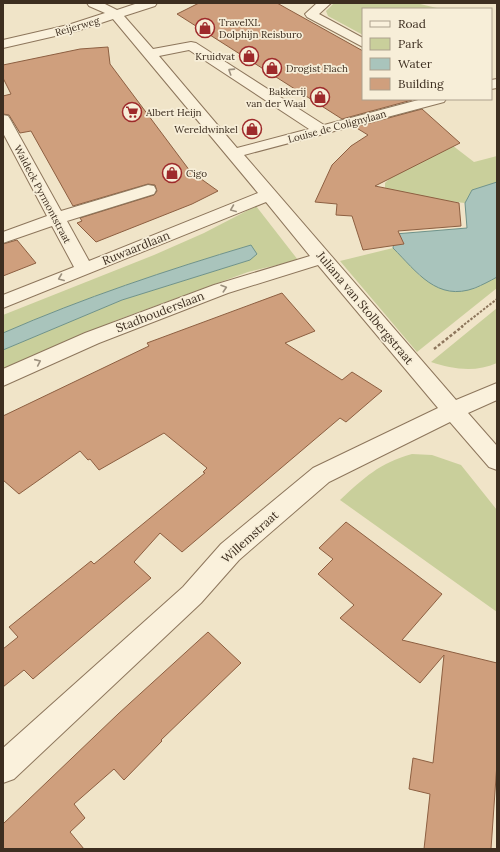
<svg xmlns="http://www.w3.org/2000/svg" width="500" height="852" font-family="Lora,serif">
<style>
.green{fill:#c9cf9b}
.water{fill:#a9c4bc;stroke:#6f938a}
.building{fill:#cf9f7d;stroke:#8d5f41}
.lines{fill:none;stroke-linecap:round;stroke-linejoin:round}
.minor-casing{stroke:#8d765c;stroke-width:2}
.path-far1{stroke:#8d765c;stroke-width:2;stroke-dasharray:2.5 1.5;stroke-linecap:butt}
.path{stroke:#8d765c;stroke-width:2.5;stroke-dasharray:3 2;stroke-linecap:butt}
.minor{fill:#faf1dc;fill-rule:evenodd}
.oneway{stroke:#9c907e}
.labels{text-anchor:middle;stroke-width:3.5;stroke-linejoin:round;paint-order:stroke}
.far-poi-label{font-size:10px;fill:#3d2e20;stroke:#f7eed8;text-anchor:start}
.far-street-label{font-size:10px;fill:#3d2e20;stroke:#f7eed8}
.street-label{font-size:12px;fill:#3d2e20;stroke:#f7eed8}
</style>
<rect width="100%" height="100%" fill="#f0e4c8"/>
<path class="green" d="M334,3H416L441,9H363V35L328,16L326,11Z
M448,142L474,162L497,156V182L472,190L465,203L385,194V183L412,156Z
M256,206L298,260L248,272L117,320L3,369V350L122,300L250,260L251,245C167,270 83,298 3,333V315L154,255L204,233Z
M393,248L420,276L474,289L497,277V288L417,352L340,261Z
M497,308V363C475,373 452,369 431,362Z
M412,454L432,455L461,465L497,510V612L340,500C364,478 379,463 412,454Z"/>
<path class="water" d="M497,182V277C490,281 482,285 475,288C437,302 417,272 393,248L395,234L467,228L465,203L472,190Z
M251,245L257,254L250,260L122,300L3,350V333C83,298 167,270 251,245Z"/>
<path class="building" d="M199,3H277L363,51V99L412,100L342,119L177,14Z
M108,47L110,64L190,171L218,191L192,204L96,242L77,223L82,221L80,218L154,195L157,191L155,185L148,184L73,206L31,131L20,133L9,115L3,114V96L11,94L3,78V65L80,49Z
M422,109L460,143L375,186L459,203L461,226L398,231L404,244L363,250L352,216L336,215L337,204L315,202L332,165L351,146L368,135L355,127Z
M17,240L36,263L3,276V244Z
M282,293L315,331L285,343L342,380L352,372L382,391L346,422L340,418L182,552L160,533L134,562L151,578L33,679L24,670L3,687V649L18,637L9,627L91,561L94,564L205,473L203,472L207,468L164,433L99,470L90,459L88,460L80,451L19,494L3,480V416L149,346L147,343Z
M346,522L442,594L402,640L497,663V763L491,849H424L430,794L409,789L413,758L433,763L444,655L420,683L340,618L354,605L318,574L333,559L319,548Z
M208,632L241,663L161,740L162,741L124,780L114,769L74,804L85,818L70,832L84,849H3V824L118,714Z"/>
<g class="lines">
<defs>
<path id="minor" d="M87,3H103L117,10L138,3H157L155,6L124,16L153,49L191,42L196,43L324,125L422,99H446L444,102L244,155L456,400L497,383V400L468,413L497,446V470L489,467L450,422L329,482L239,560L201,603L14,779L3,783V748L183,587L221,544L313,468L438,408L318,265L228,293L99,343L3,386V369L85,333L214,285L310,256L266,202L3,308V295L74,267L52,226L3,243V232L47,216L3,133V115L8,116L10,119L61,211L148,185L154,186L156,190L154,194L67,221L89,261L258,193L113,19L77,31L3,48V40L68,25L105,13L89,6ZM189,50L309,129L237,148L159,56Z
M317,3H331L319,14L363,38V47L307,17L305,14Z
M497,79V88L491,89V80Z"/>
</defs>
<use href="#minor" class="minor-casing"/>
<path class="path-far1" d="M461,327L497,299"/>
<path class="path" d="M434,349L463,326"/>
<use href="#minor" class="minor"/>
</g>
<defs><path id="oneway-chevron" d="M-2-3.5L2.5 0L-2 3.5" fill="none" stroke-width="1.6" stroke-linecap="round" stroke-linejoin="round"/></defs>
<g class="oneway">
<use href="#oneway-chevron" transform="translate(231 71) rotate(-147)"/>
<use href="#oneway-chevron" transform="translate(233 209) rotate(158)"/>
<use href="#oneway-chevron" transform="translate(61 278) rotate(158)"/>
<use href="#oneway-chevron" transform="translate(224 288) rotate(-18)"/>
<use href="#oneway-chevron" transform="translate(38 362) rotate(-24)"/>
</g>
<defs>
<symbol id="shop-ring" viewBox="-11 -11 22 22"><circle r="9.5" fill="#f7eed8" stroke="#9e2a2b" stroke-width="1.5"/><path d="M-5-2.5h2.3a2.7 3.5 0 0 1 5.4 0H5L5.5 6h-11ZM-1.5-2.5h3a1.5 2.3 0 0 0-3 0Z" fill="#9e2a2b"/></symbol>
<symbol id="supermarket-ring" viewBox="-11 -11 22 22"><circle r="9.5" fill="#f7eed8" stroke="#9e2a2b" stroke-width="1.5"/><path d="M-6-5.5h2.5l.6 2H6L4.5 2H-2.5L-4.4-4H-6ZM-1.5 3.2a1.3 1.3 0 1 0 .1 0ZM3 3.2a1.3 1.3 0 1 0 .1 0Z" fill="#9e2a2b"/></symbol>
</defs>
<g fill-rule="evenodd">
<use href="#shop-ring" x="194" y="17" width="22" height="22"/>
<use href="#shop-ring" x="238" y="45" width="22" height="22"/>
<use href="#shop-ring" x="261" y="57" width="22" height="22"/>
<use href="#shop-ring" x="309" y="86" width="22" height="22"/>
<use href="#supermarket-ring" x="121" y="101" width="22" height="22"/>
<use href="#shop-ring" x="241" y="118" width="22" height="22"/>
<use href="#shop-ring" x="161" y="162" width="22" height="22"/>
</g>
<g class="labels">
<g class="far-poi-label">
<text x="219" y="26">TravelXL<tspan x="219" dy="12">Dolphijn Reisburo</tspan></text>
<text x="235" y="60" text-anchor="end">Kruidvat</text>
<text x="286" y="72">Drogist Flach</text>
<text x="306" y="95" text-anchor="end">Bakkerij<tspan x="306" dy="12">van der Waal</tspan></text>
<text x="146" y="116">Albert Heijn</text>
<text x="238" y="133" text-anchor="end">Wereldwinkel</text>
<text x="186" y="177">Cigo</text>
</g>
<g class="far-street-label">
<text transform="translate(77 26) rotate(-16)" y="4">Reijerweg</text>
<text transform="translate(337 126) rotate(-15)" y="4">Louise de Colignylaan</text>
<text transform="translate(43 194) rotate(62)" y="4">Waldeck Pyrmontstraat</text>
</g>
<g class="street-label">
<text transform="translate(136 248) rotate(-22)" y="4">Ruwaardlaan</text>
<text transform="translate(365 308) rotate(50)" y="4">Juliana van Stolbergstraat</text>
<text transform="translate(160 312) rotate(-21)" y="4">Stadhouderslaan</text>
<text transform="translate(250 537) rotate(-42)" y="4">Willemstraat</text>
</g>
</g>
<rect width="500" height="852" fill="none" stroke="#3d2e20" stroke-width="8"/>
<rect x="362" y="8" width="130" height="92" fill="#f7eed8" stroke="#ada18e"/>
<rect x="370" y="21" width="20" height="6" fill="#faf1dc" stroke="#ada18e"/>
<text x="398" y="28" font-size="12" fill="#3d2e20">Road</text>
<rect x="370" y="38" width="20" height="12" fill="#c9cf9b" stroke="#ada18e"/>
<text x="398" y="48" font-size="12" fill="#3d2e20">Park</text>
<rect x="370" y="58" width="20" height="12" fill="#a9c4bc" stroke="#ada18e"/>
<text x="398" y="68" font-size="12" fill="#3d2e20">Water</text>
<rect x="370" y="78" width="20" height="12" fill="#cf9f7d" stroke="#ada18e"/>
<text x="398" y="88" font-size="12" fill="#3d2e20">Building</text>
</svg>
